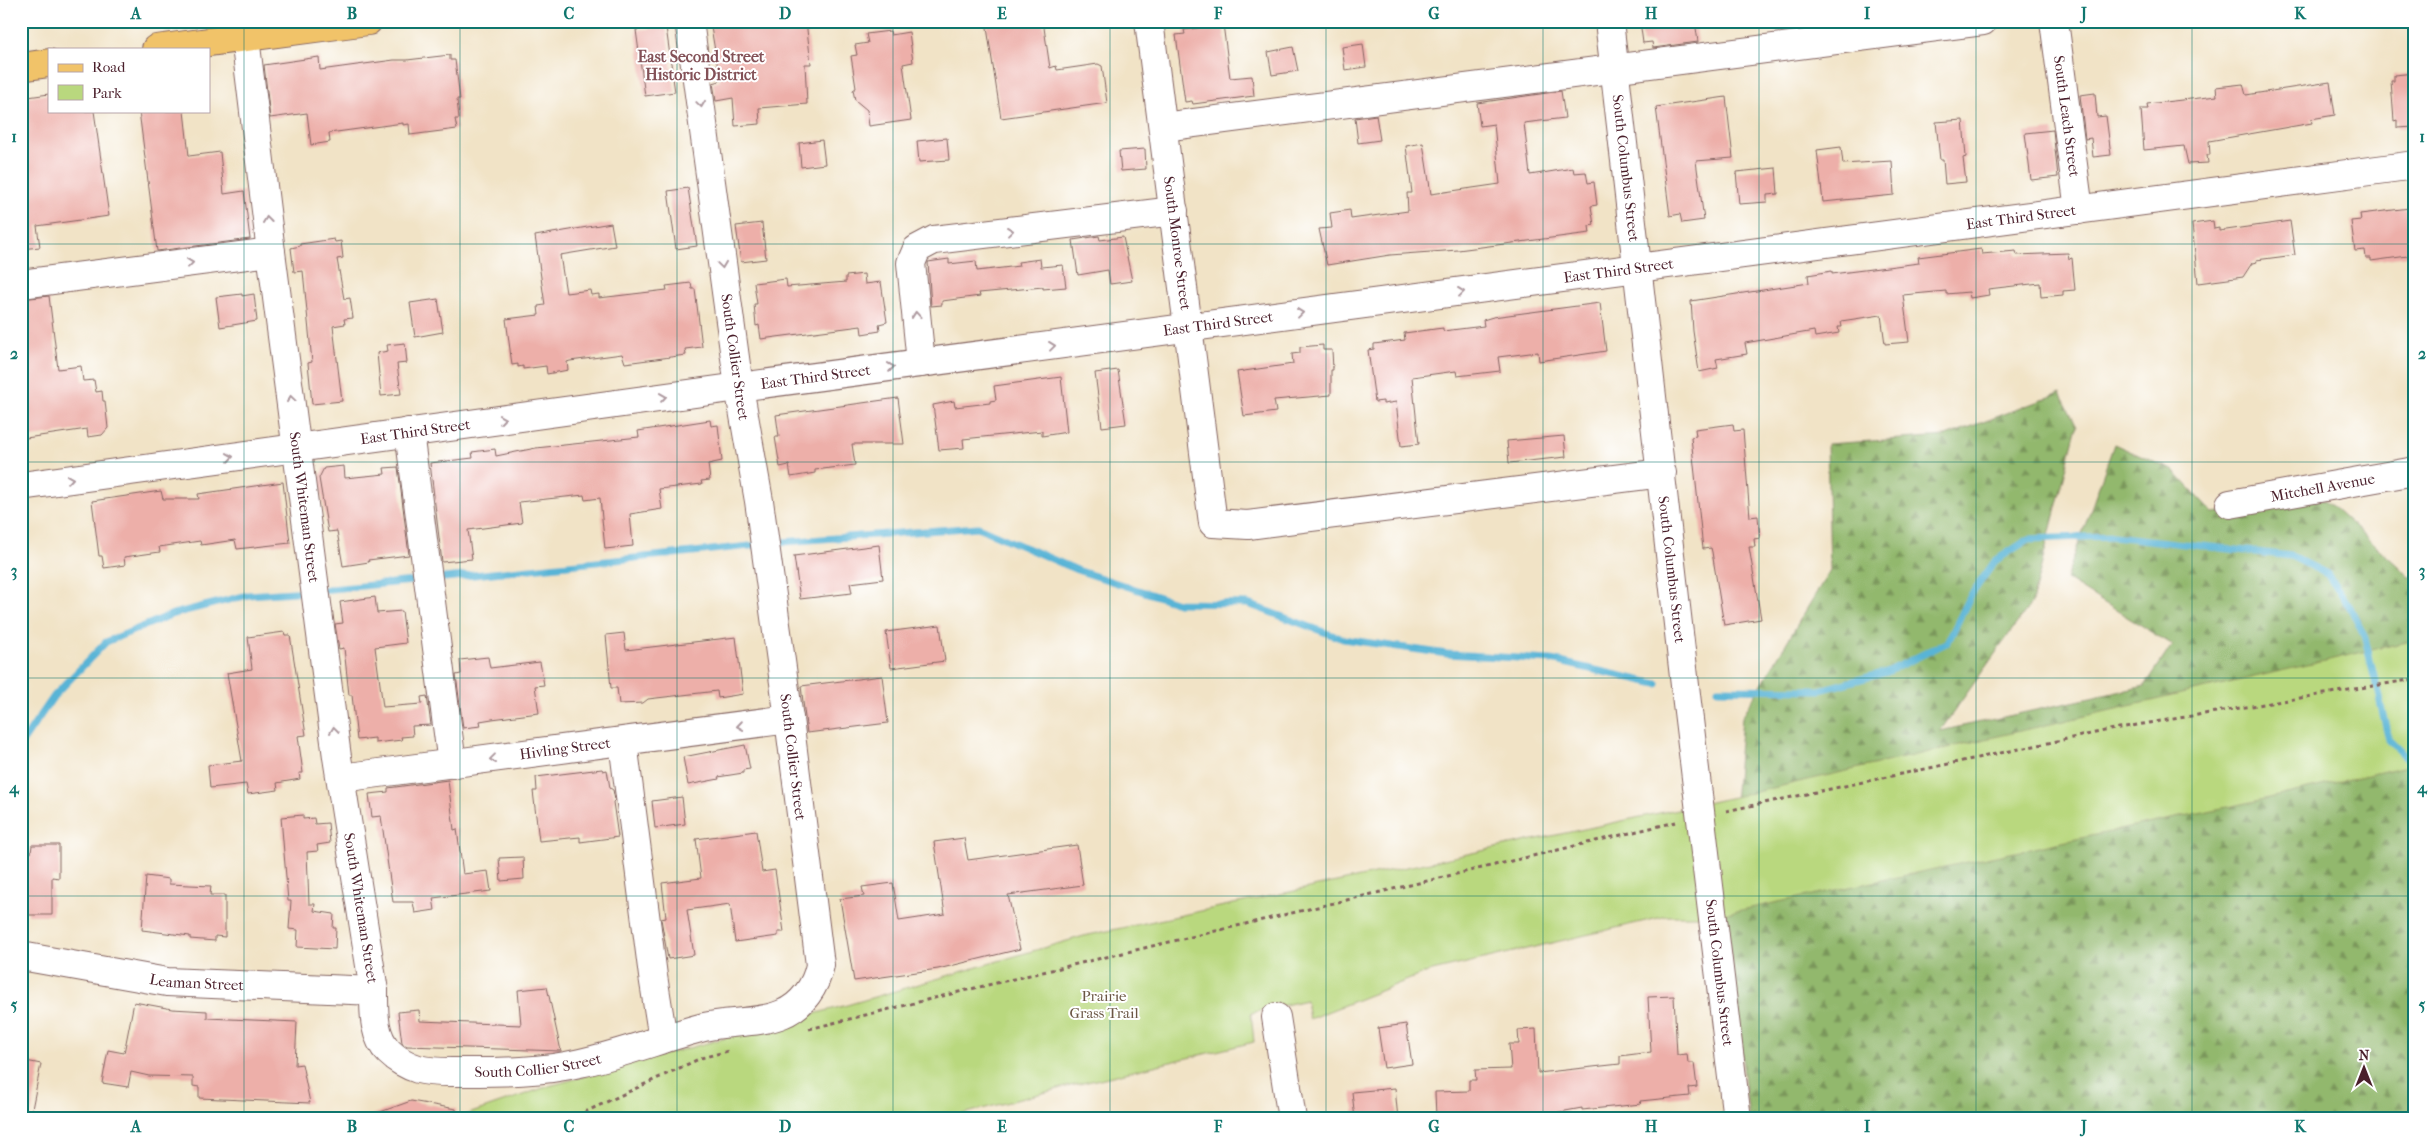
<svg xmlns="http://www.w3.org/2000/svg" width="2436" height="1140" font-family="'IM FELL French Canon',serif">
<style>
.forest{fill:url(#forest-firs);stroke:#6e6c4c}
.green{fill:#b9d87e;stroke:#827c54}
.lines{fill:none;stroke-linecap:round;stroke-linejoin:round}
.stream{stroke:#58b4d6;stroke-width:7}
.building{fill:#edafa9}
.minor-casing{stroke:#846461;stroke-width:30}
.major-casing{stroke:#846461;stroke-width:30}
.path{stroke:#846461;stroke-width:3;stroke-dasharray:4 4;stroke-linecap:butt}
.minor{stroke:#fff;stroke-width:28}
.major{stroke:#f1c369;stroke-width:28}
.oneway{stroke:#ae9aa0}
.grid{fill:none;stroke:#0f766e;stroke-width:1;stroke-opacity:0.55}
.labels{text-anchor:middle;stroke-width:4;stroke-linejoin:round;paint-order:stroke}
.street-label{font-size:15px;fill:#4a1f2b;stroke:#fff}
.park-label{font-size:15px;fill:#6b5644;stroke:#fff}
.neighbourhood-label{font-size:16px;font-weight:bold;fill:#835157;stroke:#fff}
.neatline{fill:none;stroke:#0f766e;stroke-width:2}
.grid-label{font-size:16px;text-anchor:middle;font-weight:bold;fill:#0f766e}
</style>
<defs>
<pattern id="forest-firs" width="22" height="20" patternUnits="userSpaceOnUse" patternTransform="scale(1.25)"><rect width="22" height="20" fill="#92b86d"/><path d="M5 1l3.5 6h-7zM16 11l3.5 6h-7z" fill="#79955a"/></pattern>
</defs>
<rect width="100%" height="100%" fill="#fff"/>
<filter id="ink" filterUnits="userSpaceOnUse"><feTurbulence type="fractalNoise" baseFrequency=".02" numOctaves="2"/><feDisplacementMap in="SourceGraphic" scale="10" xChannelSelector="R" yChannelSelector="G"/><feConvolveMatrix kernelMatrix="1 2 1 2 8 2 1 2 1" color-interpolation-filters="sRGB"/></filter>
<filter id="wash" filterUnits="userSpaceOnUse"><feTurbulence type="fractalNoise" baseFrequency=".0096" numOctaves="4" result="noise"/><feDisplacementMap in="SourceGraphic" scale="20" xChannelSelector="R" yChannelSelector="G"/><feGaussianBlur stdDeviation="1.12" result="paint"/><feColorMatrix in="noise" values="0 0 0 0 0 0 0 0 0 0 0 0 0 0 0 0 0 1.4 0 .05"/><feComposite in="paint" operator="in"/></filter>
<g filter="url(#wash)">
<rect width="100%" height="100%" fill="#f1e3c6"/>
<path class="forest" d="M2060,393L2077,426L2032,602L1940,731L2145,686L2172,645L2066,579L2114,444L2174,471L2213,513L2324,499L2410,577H2415V1119H1749L1726,915L1742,717L1830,570L1827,444L1946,436Z"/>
<path class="green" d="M2415,640V764L2265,799L1713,916H1667L1428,972L1309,1019L1306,1000L1251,1013L1254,1042L1058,1089L944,1119H454L549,1086L847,1005L1084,936L1734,797Z"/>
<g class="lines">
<path class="stream" d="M770,543L978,527L1077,570L1178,603L1248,604L1343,639L1447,654L1551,660L1657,684
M435,579L760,545
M320,590L424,580
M1718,689L1820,690L1887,672L1948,642L1971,595L1995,561L2029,539L2113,536L2291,556L2327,574L2350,607L2365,638L2389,740L2415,766
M21,744L54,696L106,642L173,614L248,595L310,591"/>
</g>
<g id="blocks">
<path class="building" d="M710,21H806L811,64H805L807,104L759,108L760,124L735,126L733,98L716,101L713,83L720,81Z
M986,21H1043L1050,68L1056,66L1057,70L1098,64L1102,66L1107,103L1001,118Z
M1640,21H1695L1698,42L1653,48L1652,42L1643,43Z
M1223,24L1230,78L1252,76L1254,96L1193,104L1192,101L1185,102L1176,35L1185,34L1184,30Z
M666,27L675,92L645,96L636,30Z
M890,31L891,35L909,32L913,62L903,64L911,120L869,126L867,110L855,100L853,90L856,88L851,56L857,55L855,45L868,43L866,34Z
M1363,44L1366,67L1345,70L1342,47Z
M1293,47L1298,71L1272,75L1268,52Z
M450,55V60H455L460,99H457L459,119H455L457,129L410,135L409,124L403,125V123L329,133L330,142L311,145L307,113L270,118L264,65L319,57L320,70L394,60H407Z
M2415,73V127L2397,128V120L2394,121L2391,81H2394V75Z
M2330,82L2335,115L2311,119L2312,123L2209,141L2210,155H2207L2208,163L2188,164L2184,146L2144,150L2141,109H2148L2147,104L2217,96L2216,87L2243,84L2246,95Z
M1561,91L1565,118L1524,123L1530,175L1573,168L1574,173L1586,172L1588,183L1594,182L1597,205L1591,206L1594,225L1589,226L1590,233L1458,250L1390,255L1327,265L1319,229L1332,228L1330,213L1350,210L1351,219L1408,211L1407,193H1412L1406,146L1423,143L1431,194L1500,184L1494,124L1480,126L1477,103Z
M2095,93L2097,117L2106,116L2111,155L2093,157L2091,138L2085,139L2080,95Z
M49,94V111H94L109,216L37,226L40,247L21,249V98Z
M1726,97L1733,158L1696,161L1704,220L1682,223L1680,214L1670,216L1656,107Z
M139,111H184L189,156L220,152L224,194L244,191L250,239L157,251Z
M1376,115L1380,140L1358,143L1355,118Z
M1963,120L1966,157L1963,158L1966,182L1945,184L1943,160H1940L1936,122Z
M2053,130L2058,177L2031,180L2025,133Z
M947,138L949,160L919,162L917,141Z
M822,140L825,164L801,167L799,143Z
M1841,147L1843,164L1892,161L1894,195L1823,202L1817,150Z
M1145,149L1146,169L1121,171L1119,151Z
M1776,168L1778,194L1767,195V202L1739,204L1736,172Z
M688,188L697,246L676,249L668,191Z
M2410,208L2411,212L2415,211V255L2371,261V258H2366L2365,250L2355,251L2351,221L2361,220L2360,214Z
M2213,221L2214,229L2219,228V231L2290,221L2295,255L2256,260L2257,262L2252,263L2243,277L2198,283L2192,224Z
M611,223L615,246L560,255L566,293L590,290L591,295L599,294V298L667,290L666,286L691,283L692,289H695L702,347L685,349L686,355L625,363L622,354L570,361L567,362L568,370L547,374L546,366L523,369V366L518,367V364L512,365L506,319L539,315L538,306L545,305L535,236Z
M762,223L766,259L741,262L736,226Z
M1099,236L1100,240L1123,237L1132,281L1110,284L1108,270L1078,275L1073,240Z
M334,239L335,242L341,241L343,258L337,259L344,299L350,298L353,318L344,319L345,324L333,326L342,401L312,404L308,363L312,362L303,271L294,272L291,248L300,246V244Z
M1981,249L1982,254L2016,251L2017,255L2068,253L2069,259L2072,258L2075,290L2063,291V295L2041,297L2040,283L1988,289L1989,295L1970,298L1969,292L1946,294V291L1903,295L1909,342L1885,344L1881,315L1841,321L1842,327H1838L1839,333L1815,337L1814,331L1745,343L1747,354L1716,359L1718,368L1699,372L1693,331L1691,301L1809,283L1808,275L1832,271V274L1919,263L1918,257Z
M949,259V264L976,261L977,271L1019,266L1018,262L1040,259L1041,267L1063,265L1066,287L1043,289V287L979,293L980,296L942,301V305L931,306L928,262Z
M864,274L865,284L881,282L887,322L879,324L880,331L862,334L861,326L761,339L759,325L756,326L754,304H757L754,283L786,279L787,287L846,282V276Z
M242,294V296L254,294L257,321L220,327L216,297Z
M49,296L58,369L81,366L83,381L94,380L96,392L102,391L103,401H105L108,428L102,435L88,437L87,429L26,438L21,407V383L25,382L21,358V299Z
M438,299L443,332L415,337L410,303Z
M1600,303L1606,351L1539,361L1538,352L1498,357L1500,371L1457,376L1456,371L1412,377L1419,444L1401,446L1396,402L1383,404V401L1375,402L1368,350L1374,349V344L1405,340L1404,333L1443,328V331L1484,326L1483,320L1493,317Z
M405,343L407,363L397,364L401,394L381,396L377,353L388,351L387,345Z
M1323,345V350H1332L1333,370H1331V395L1274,400L1276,412L1244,416L1237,372L1293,364L1292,354L1300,353V347Z
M1118,370L1126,424L1102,427L1095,373Z
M1061,377L1067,432L1042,436V431L963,439L964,448L939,450L933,405L954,401L955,407L990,403V401L996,400L994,386Z
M898,398L904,444H852L855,465L815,470V473L791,477L789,465L780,467L775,437H779L776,415Z
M710,420L711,426L718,425L722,461L708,464L710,480L701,481L702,484L659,489L662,509L630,514L633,546L605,549L600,498L585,500L584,495L519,502L522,523L468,530L472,559L442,562L430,463L473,458L472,452L495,449L496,456L536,448L639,437L638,431Z
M1733,424L1734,431L1743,430L1750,517L1758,516L1760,538L1754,539L1755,547H1749L1761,619L1724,625L1712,552L1711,548L1703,549L1691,437L1696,436L1695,429Z
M1564,436L1566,457L1509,463L1507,441Z
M344,466L345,478L385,474L384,468L398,467L409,555L368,560L369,562L343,566L337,531L328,532L319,478L324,468Z
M283,482L290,543L237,549L235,540L201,545L200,541L159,547L160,552L124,557L125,565L104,568L102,556H99L92,501L161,491L163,499H199L198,494Z
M879,545L883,579L850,583L852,593L800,599L794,556Z
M375,597L377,613L402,611L406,643L375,647L383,707L422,704L421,697L427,696L431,725L412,726L413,736L401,737L402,740L375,743V738L357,740L352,695H349L344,648L339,649L335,624L343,623L340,602Z
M940,625L945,661L891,668L886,632Z
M284,632L285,635H290L306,735L298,736L303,773H299L300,779L277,783L278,790L248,794L246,784L210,788L208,765L242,761L227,673L252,669L248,637Z
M624,633L626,650L736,637L743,694L718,698L717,691L648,699L643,703L619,704L617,688H611L606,635Z
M488,657L490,668L540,662L544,685L535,686L539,713L492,719L480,721L481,726L463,728L456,675L461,674L460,660Z
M882,676L888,723L807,733L801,686Z
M745,745L750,769L743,770V773L718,777L719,779L688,785L683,757Z
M602,769L603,771L607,770L610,788L613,790L615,800L613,802L618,837L580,842V837L539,841L533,791H537L536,777Z
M448,780L454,830L457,829L463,874L488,871L491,891L433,898L435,910L415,913L413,902H393L381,816L372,817L369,794L388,792V788Z
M682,797L685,824L655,828L652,801Z
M303,815V819L314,818L315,824L328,823L330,843L317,845L318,851L307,852L309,904H315L314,911L334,914L333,928H336L335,949L297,947L298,930L289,929L291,901H288L281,817Z
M756,831L762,872L775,870L784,932H778V936L735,942L730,904L687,910L694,955L668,959L661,919L666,918L662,883L701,878L696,839Z
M964,838L968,860L1077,845L1083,885L1008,895L1020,949L938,969L854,981L840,899L864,896L862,887L893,883L899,921L945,914L934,842Z
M32,845H59V878L52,877V915H28V911H21V853H31Z
M523,857L524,879L501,881L499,858Z
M146,876L169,879V884L211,886L210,895H225V937L215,936V941L190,939V936L142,930Z
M547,987L561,1051L407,1046L402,1043L398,1012L419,1010L420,1021L521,1025L518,990Z
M1674,996L1677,1055L1687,1054L1688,1063H1694L1697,1087L1689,1088L1690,1096L1640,1101L1641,1104L1582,1110V1108L1543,1115L1482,1119L1436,1117L1435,1092L1469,1091V1080H1476L1475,1070L1511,1069L1509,1044H1519L1518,1030L1536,1029L1538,1073L1620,1064V1056L1651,1052L1648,997Z
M134,1002L172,1009L207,1011V1018L297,1022L295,1065L302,1064L310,1103L199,1098V1087L193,1086V1077L149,1076L131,1072L128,1087L102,1083L108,1050L124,1053Z
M1406,1024L1412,1064L1384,1068L1378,1028Z
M21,1060L41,1064L30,1119H21Z
M1395,1088L1398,1119H1355L1352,1092Z
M411,1101L456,1109V1119H369V1116Z"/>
</g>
</g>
<g filter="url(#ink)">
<use href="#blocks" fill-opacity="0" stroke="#846461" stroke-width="1"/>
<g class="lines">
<defs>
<g id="minor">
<path id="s1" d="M243,21L271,252L337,757L374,991C374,1012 373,1036 389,1052C396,1059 408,1066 418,1069C432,1073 449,1072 463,1072C502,1072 542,1072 580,1063C622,1054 662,1038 704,1027C729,1021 758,1024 782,1014C802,1006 816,986 820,965L789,719L759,501L739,387L689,21"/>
<path id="s2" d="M1149,21L1213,523L1248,525L1662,473"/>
<path id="s3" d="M1609,21L1687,703L1737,1119"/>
<path id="s4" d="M2054,21L2079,210"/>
<path d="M1163,127L1983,21"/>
<path d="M21,284L271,252"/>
<path d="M921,363L911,263L917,249L934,240L1174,211"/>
<path d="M409,432L452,764"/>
<path id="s5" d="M21,486L739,387L2415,165"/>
<path id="s6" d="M2230,504L2415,471"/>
<path d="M623,742L653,976L663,1039"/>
<path id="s7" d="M341,778L789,719"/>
<path id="s8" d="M21,956L167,982L374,991"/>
<path d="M1276,1017L1292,1119"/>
</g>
<path id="major" d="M156,49L368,21
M21,67L49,63"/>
</defs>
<use href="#minor" class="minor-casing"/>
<use href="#major" class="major-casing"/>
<path class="path" d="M1726,811L2119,728L2415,679
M809,1029L971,989L1676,822
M570,1119L701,1058L728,1051"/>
<use href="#minor" class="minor"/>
<use href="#major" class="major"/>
</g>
<defs><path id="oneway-chevron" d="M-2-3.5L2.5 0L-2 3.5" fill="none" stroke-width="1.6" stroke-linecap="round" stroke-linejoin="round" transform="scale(1.25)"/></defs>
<g class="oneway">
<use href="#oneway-chevron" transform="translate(701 104) rotate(82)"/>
<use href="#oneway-chevron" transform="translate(267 220) rotate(-97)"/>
<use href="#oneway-chevron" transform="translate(1010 231) rotate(-7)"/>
<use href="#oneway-chevron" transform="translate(190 263) rotate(-7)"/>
<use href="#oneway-chevron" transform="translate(722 265) rotate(82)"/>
<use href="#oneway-chevron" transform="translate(1461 292) rotate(-7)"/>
<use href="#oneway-chevron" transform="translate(1300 313) rotate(-7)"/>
<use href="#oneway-chevron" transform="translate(916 315) rotate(-95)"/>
<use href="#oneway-chevron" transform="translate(1052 346) rotate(-7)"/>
<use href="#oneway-chevron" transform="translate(891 367) rotate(-8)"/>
<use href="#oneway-chevron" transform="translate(663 397) rotate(-8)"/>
<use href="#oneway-chevron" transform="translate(291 399) rotate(-98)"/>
<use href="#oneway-chevron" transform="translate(502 419) rotate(-8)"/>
<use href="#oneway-chevron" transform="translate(230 457) rotate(-8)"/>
<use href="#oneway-chevron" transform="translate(70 479) rotate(-8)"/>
<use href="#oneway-chevron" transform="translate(740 726) rotate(172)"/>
<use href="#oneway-chevron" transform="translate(334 730) rotate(-97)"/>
<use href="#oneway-chevron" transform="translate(493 759) rotate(173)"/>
</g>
</g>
<path class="grid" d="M244,21V1119M460,21V1119M677,21V1119M893,21V1119M1110,21V1119M1326,21V1119M1543,21V1119M1759,21V1119M1976,21V1119M2192,21V1119M21,244H2415M21,462H2415M21,678H2415M21,896H2415"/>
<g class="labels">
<g class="street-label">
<text dy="5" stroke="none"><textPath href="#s4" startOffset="96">South Leach Street</textPath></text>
<text dy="5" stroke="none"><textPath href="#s3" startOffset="148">South Columbus Street</textPath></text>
<text dy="5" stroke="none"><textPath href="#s5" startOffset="2018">East Third Street</textPath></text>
<text dy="5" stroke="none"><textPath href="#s2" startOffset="224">South Monroe Street</textPath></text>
<text dy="5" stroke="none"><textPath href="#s5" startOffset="1612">East Third Street</textPath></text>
<text dy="5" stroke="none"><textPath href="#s5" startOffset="1208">East Third Street</textPath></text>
<text transform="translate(735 357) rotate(82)" y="5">South Collier Street</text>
<text dy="5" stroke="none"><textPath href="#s5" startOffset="802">East Third Street</textPath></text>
<text dy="5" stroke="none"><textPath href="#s5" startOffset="398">East Third Street</textPath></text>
<text dy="5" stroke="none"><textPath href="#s6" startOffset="94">Mitchell Avenue</textPath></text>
<text dy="5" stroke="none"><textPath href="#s1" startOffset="490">South Whiteman Street</textPath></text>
<text dy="5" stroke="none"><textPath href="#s3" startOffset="552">South Columbus Street</textPath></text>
<text dy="5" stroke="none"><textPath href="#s7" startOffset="226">Hivling Street</textPath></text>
<text transform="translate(793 757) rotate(83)" y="5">South Collier Street</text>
<text dy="5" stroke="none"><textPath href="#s1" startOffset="895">South Whiteman Street</textPath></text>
<text dy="5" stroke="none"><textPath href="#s3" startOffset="958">South Columbus Street</textPath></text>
<text dy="5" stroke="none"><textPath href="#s8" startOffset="178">Leaman Street</textPath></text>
<text dy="5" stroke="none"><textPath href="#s1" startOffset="1198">South Collier Street</textPath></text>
</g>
<g class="park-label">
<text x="1104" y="1001">Prairie<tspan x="1104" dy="17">Grass Trail</tspan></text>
</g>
<g class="neighbourhood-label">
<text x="701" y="62">East Second Street<tspan x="701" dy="18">Historic District</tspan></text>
</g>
</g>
<rect width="2436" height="1140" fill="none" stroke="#fff" stroke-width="55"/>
<rect x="48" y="48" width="162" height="65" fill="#ffffff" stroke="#b7a5aa"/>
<rect x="58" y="64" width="25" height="8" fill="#f1c369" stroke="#b7a5aa"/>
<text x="92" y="72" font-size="15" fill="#4a1f2b">Road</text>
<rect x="58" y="85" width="25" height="15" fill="#b9d87e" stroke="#b7a5aa"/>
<text x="92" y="98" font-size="15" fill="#4a1f2b">Park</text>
<g transform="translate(2364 1068)" stroke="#ffffff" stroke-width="4" paint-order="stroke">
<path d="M0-4L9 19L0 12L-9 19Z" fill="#4a1f2b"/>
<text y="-8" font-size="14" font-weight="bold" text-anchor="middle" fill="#4a1f2b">N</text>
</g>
<rect x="28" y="28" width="2380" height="1084" class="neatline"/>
<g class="grid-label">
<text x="136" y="19">A</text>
<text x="352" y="19">B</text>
<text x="569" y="19">C</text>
<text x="785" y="19">D</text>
<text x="1002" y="19">E</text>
<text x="1218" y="19">F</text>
<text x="1434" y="19">G</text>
<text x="1651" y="19">H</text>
<text x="1867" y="19">I</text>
<text x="2084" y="19">J</text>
<text x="2300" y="19">K</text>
<text x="14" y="142">1</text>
<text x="2422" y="142">1</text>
<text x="14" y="359">2</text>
<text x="2422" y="359">2</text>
<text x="14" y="576">3</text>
<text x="2422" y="576">3</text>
<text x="14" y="793">4</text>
<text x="2422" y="793">4</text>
<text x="14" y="1010">5</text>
<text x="2422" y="1010">5</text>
<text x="136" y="1132">A</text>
<text x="352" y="1132">B</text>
<text x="569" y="1132">C</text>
<text x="785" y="1132">D</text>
<text x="1002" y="1132">E</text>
<text x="1218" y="1132">F</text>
<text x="1434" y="1132">G</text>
<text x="1651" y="1132">H</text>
<text x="1867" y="1132">I</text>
<text x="2084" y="1132">J</text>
<text x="2300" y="1132">K</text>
</g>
</svg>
